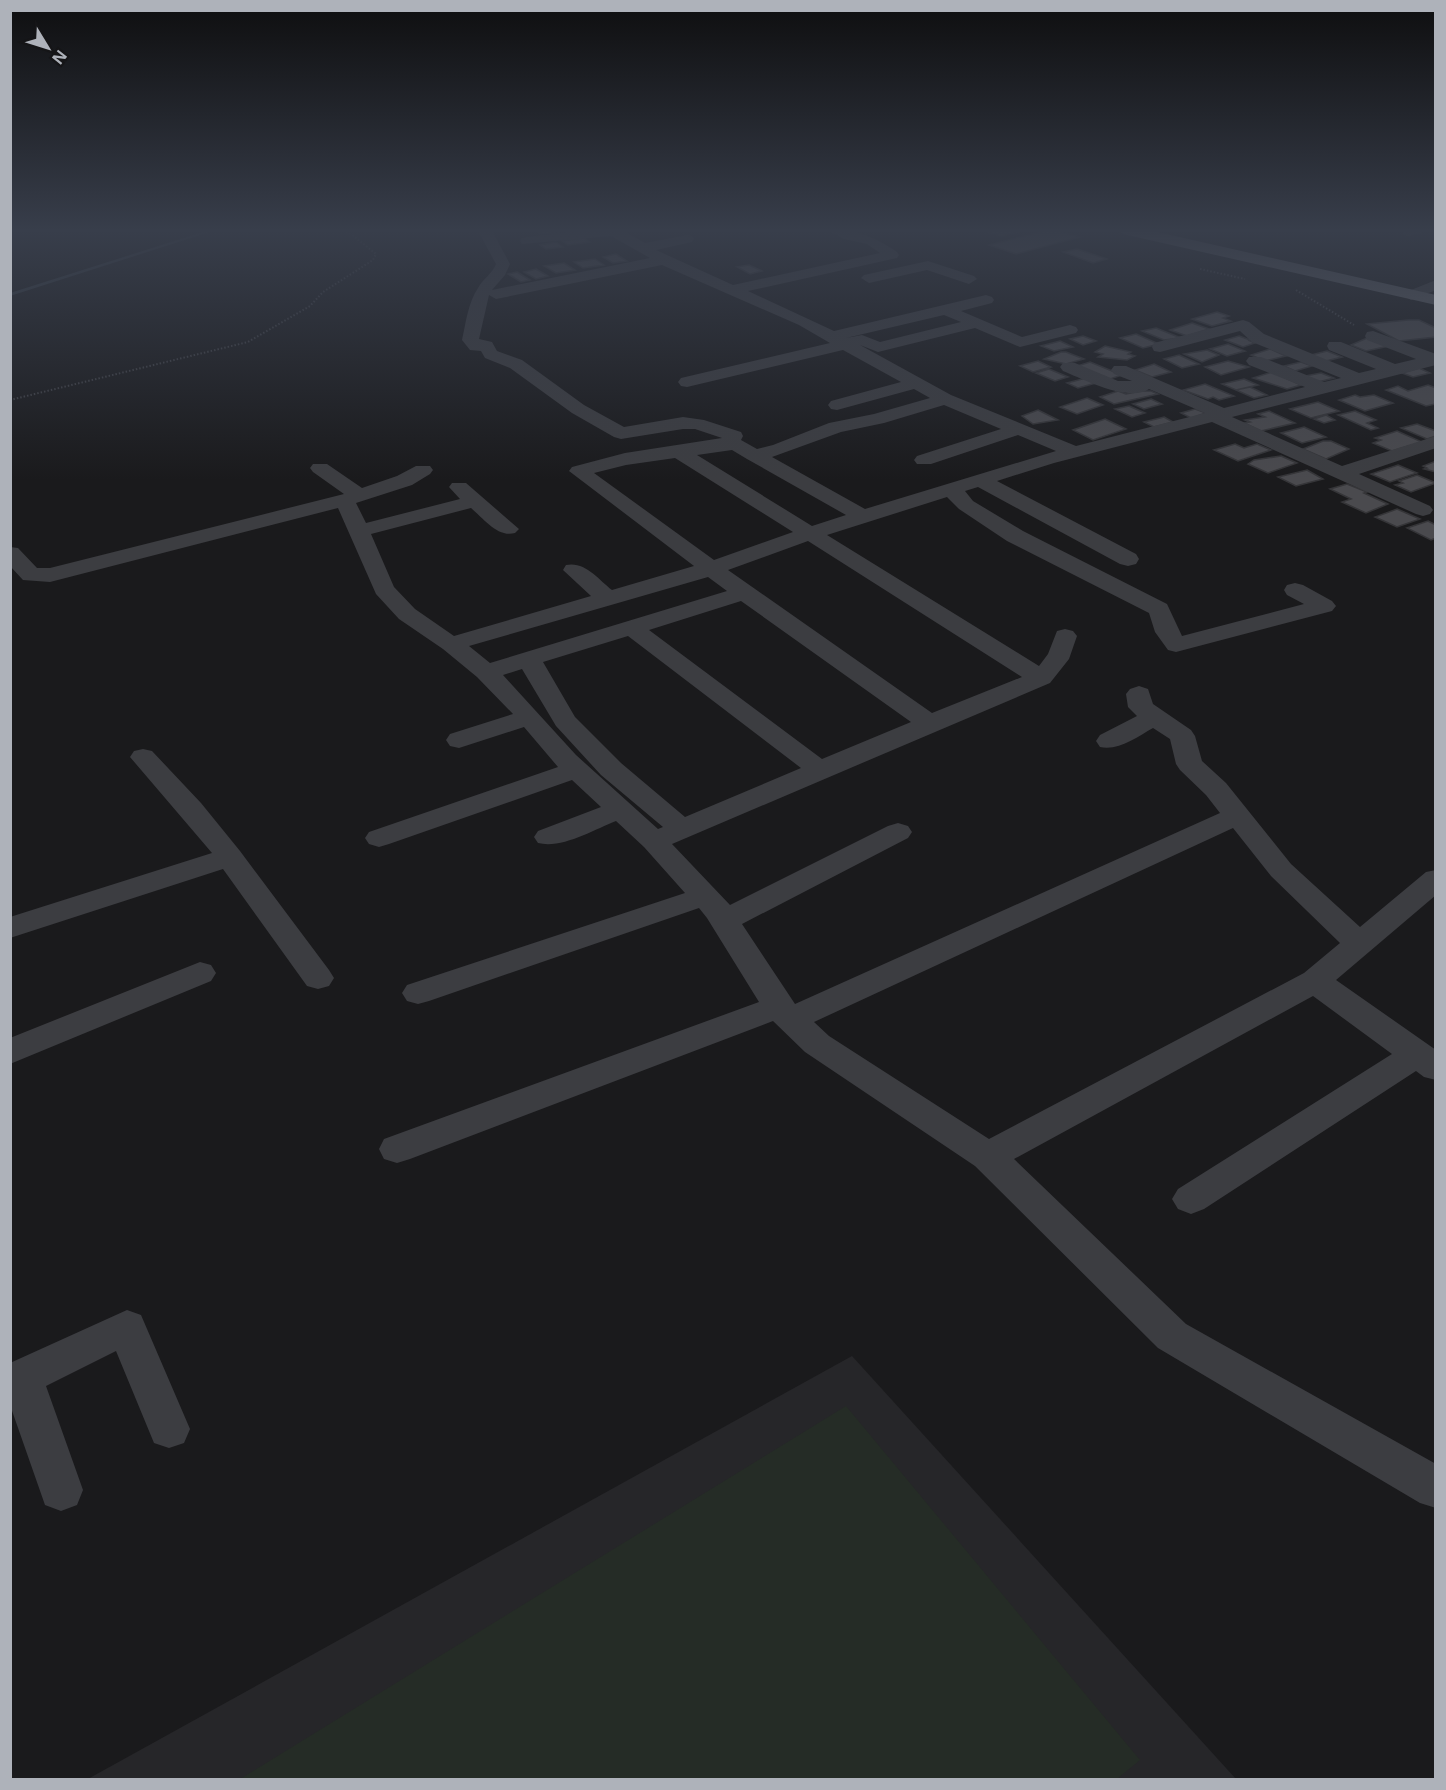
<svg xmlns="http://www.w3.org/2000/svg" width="1446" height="1790" font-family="'Open Sans',sans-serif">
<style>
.built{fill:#262629}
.green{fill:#252c26}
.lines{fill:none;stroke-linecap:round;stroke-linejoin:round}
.stream{fill:#363d44;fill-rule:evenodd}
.building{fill:#4a4a4e;stroke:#353538;stroke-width:1.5}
.path{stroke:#424348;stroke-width:2;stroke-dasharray:1.5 2;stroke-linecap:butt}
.minor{fill:#3c3d41;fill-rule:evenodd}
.trunk{fill:#606268;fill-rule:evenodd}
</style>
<rect width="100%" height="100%" fill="#1a1a1c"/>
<path class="built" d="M852,1356L1236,1779L86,1780Z"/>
<path class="green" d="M846,1406L1140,1760L1117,1779H240Z"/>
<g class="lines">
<path class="stream" d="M212,229H219L10,296V293Z"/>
</g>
<path class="building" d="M556,229L560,232L541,234L537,230Z
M992,229H1018L1022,231L1001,236L985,231Z
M1051,229L1080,237L1016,254L989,245Z
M584,238L590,242L568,245L562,241Z
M556,242L563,247L546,249L540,245Z
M1077,249L1107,259L1093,263L1063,252Z
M616,254L627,261L613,263L603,257Z
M595,259L604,265L583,268L574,262Z
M564,263L575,270L556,273L544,266Z
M749,265L762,271L750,274L737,267Z
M536,269L548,276L536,279L524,272Z
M517,272L530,280L521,282L508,274Z
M1217,312L1229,316L1223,318L1231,321L1212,326L1192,319Z
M1408,320H1419L1436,328V337L1399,341L1367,324Z
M1192,323L1209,329L1187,336L1170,330Z
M1156,328L1181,338L1164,340L1142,331Z
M1136,334L1159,344L1143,348L1120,338Z
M1083,336L1096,341L1083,345L1070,339Z
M1239,336L1250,340H1248L1255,343L1243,347L1225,340Z
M1367,338L1389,346L1366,351L1351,345Z
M1060,341L1073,347L1054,351L1041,346Z
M1228,344L1245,351L1227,356L1210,349Z
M1105,346L1131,352L1128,354L1135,356L1127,360L1098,357L1103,354L1095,352Z
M1270,349L1286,356L1265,361L1251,355Z
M1207,350L1219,355L1202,362L1184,354Z
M1327,351L1342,357L1322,362L1307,356Z
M1061,352H1066L1084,359L1066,364L1044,359Z
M1179,355L1199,364L1182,368L1164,359Z
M1038,361L1051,367L1033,372L1020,366Z
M1228,361L1249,367L1221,375L1205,367Z
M1090,362L1122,375L1110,379L1077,366Z
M1301,362L1312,366L1295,371L1284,366Z
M1154,364L1171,372L1152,377L1135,370Z
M1419,368L1430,373L1413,377L1402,373Z
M1049,369L1068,377L1055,381L1036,373Z
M1272,372L1301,385L1287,389L1253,378Z
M1321,373L1334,378L1318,382L1305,376Z
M1086,378L1096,383L1078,388L1067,383Z
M1244,379L1258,385L1236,390L1222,384Z
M1205,384L1234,396L1219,400L1213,397L1208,399L1183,390Z
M1428,385L1436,388V404L1426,406L1386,390L1398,386L1408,391Z
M1250,387L1267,395L1254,398L1236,390Z
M1118,391L1126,394L1141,391H1151L1158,394L1114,404L1100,397Z
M1355,395L1360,397L1374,395L1393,403L1365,411L1339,400Z
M1087,398L1103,405L1077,414L1060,407Z
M1151,399L1162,404L1144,409L1133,404Z
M1318,402L1339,411L1311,418L1290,409Z
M1129,406L1145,413L1132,417L1115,409Z
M1195,409L1206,413L1191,418L1181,413Z
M1038,410L1058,420L1033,424L1022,416Z
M1269,411L1295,423L1261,431L1244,423L1250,422L1245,420L1265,417L1258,414Z
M1355,411L1376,420L1367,423L1378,428L1371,430L1338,415Z
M1326,415L1335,420L1324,423L1314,419Z
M1164,417L1173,422L1154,427L1144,422Z
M1105,419L1126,429L1093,440L1073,430Z
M1417,424L1436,431V436L1427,439L1401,428Z
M1304,427L1326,437L1302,443L1281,433Z
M1397,431L1422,442L1392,451L1373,443L1381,440L1375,438Z
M1323,441H1331L1349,449L1326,459L1303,449Z
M1235,444L1244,448L1257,444L1271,450L1238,461L1214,450Z
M1281,456L1297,463L1268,473L1248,464L1254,460Z
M1436,461V472L1424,469L1427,468L1423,466Z
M1398,465L1417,473L1390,482L1371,474Z
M1307,470L1323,479L1296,486L1278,477Z
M1417,475L1436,483L1411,492L1395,485L1403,483L1399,481Z
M1347,484L1367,492L1364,493L1388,504L1366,513L1342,502L1351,499L1330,489Z
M1397,509L1420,519L1397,527L1375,517Z
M1428,521L1436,525V538L1431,540L1407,528Z"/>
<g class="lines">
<path class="path" d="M1200,269L1245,279
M1296,290L1354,325
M10,400L248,342L310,306L323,292L373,260L376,254L351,234L340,229"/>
<path class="minor" d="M477,229H491L510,264L505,275L492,290L650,258L611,236L522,244L520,241L522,238L527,237L594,229H620L645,243L687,235L692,236L694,239L692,242L656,250L733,285L880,253L867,244L844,239L826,229C854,229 874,236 897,252L899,255L897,258L748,291L834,331L986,295L992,297L994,300L992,303L961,311L1022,337L1070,325L1076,327L1078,330L1076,333L1020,347L975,328L878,352L860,345L951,395L1076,446L1205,413L1149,389C1129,403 1083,379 1063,371L1060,367L1063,363H1075L1118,381H1132L1114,374L1111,370L1114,366H1126L1224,408L1305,387L1249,365L1246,361L1249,357H1261L1324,382L1341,378L1252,342L1240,331L1160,352L1154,351L1152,347L1154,343L1243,320L1249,322L1264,334L1359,373L1376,369L1329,350L1327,346L1329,342H1341L1395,364L1416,359L1367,340L1365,336L1367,332L1373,331L1436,354V365L1232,417L1342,466L1436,436V448L1359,474L1430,506L1433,510L1430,514L1423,516L1416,514L1212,422L1054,463L997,481L1136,554L1139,559L1136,564L1128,566L1120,564L978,487L965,491L973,501L1023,531L1167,604L1182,636L1304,604L1287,595L1284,590L1287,585L1295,583L1303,585L1332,601L1336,606L1332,611L1176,652L1168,650L1155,632L1149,613L1007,541L959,509L947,497L827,535L1039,666L1048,654L1057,631L1065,629L1073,631L1077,636L1069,659L1050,683L672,844L730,905L888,826L898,823L908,826L912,832L908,838L742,924L795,1004L1220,813L1206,795L1180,770L1176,764L1170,739L1153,728C1137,737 1119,751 1100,747L1096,741L1100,735L1137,716L1128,707L1126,694L1130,689L1139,686L1148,689L1153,704L1191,730L1195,736L1202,761L1226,783L1291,864L1360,927L1426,872L1436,870V895L1336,980L1436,1050V1080L1424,1077L1416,1071L1204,1209L1191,1214L1178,1209L1172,1199L1178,1189L1392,1054L1313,996L1014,1159L1186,1324L1436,1464V1508L1420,1503L1158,1348L975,1166L805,1052L773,1021L410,1159L397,1163L384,1159L379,1149L384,1139L759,1002L707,918L699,908L429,1001L418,1004L407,1001L402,993L407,985L685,893L644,847L616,821C593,830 562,849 538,843L534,837L538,831L601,807L572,780L389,844L379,847L369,844L365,838L369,832L558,767L524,727L459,748L450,746L446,740L450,734L513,714L477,677L443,649L399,619L376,594L338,508L50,582L23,580L10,566V547L18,548L37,568H50L344,494L313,472L310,468L313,464H327L362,488L397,476L416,466H430L433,470L430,474L412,485L356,503L366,523L460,499L449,487L452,483H466L519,529L515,533C498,538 484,519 471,508L371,534L394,587L415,609L454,636L591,596L563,570L566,565C585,561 598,579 612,590L694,566L569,471L572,467L625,453L722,438L695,429H683L621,439L614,437L572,413L510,368L485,358L481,351L470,350L462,340C466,322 468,303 478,288C483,279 492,274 496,264ZM662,265L799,325L830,343L681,378L678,382L681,386L687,387L843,350L901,382L831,401L828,405L831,409L837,410L914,389L930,398L874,414L829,423L773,445L757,449L741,440L743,436L741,432L704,420L683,417L624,427L584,405L522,360L497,351L492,342L479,339L489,295L496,299ZM944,315L961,322L880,342L862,335L846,338ZM944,405L1001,429L917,456L914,460L917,464H931L1018,435L1056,451L865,509L772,457L841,432L884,423ZM732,450L747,459L846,515L812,526L697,455ZM675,458L793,532L714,560L594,473L626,465ZM808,541L1022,677L932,713L728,570ZM708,577L727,591L490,663L469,646ZM741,601L911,722L822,759L649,630ZM628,636L801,768L685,817L621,763L575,717L543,662ZM522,669L556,726L601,775L663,827L658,829L576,755L503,675ZM1233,828L1271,876L1340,943L1304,973L989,1139L829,1036L814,1022Z
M1404,229H1427L1425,232L1409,236L1404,235L1402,232Z
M928,261L974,276L977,279L969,284L927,270L869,283L861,278L864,275Z
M1436,280V290L1411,300L1403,295L1406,292Z
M143,749L152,751L201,803L240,851L329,970L334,978L329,986L318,989L307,986L223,869L10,938V917L212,853L130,757L134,751Z
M200,962L211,965L216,973L211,981L10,1064V1038Z
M127,1310L141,1315L190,1429L184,1443L169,1448L154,1443L116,1351L46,1386L83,1490L77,1505L61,1511L45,1505L10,1405V1363Z"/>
<path class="trunk" d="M1115,229H1144L1436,295V305L1123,234Z"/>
</g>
<linearGradient id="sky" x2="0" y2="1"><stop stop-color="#0e0e0f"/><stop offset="0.48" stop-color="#383e4b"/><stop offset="1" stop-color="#383e4b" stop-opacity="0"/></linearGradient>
<rect width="1446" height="480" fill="url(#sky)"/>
<rect width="1446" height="1790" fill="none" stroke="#aeb2ba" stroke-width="24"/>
<g transform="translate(48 48) rotate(128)" stroke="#151517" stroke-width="4.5" paint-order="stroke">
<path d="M0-4.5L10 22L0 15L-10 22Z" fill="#aeb2ba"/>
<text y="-9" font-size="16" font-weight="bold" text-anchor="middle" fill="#aeb2ba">N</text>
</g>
</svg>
